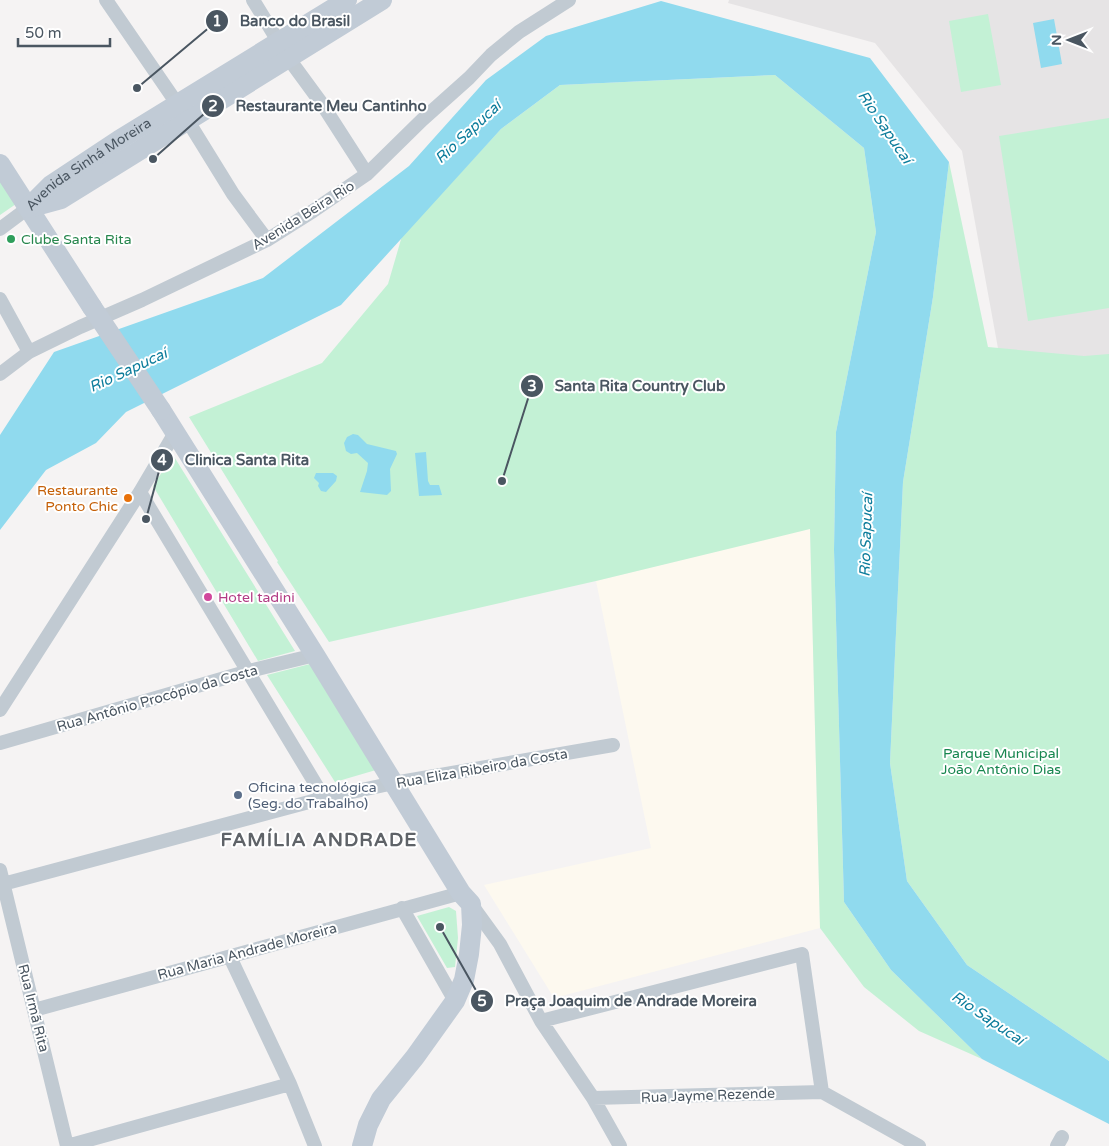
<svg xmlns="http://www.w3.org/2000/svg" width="1109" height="1146" font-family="'Varela Round',sans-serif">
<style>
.commercial{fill:#fdf9ef}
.education{fill:#e6e4e5}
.green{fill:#c3f1d5}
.water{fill:#90daee}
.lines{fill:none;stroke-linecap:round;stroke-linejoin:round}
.street{stroke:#c1cad2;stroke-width:14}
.secondary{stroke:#c1cbd6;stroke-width:20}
.secondary-bridge{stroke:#c1cbd6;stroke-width:20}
.leisure-dot{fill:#2e9e5b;stroke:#fff;stroke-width:2}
.food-dot{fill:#e8710a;stroke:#fff;stroke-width:2}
.hotel-dot{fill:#d1479c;stroke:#fff;stroke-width:2}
.service-dot{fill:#5c6f8a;stroke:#fff;stroke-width:2}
.labels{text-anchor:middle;stroke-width:4;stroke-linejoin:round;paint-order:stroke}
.street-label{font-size:14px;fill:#4a5661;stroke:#fff}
.leisure-label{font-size:14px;fill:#27864d;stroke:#fff;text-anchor:start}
.food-label{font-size:14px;fill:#c56008;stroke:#fff;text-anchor:end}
.hotel-label{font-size:14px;fill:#b23c85;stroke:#fff;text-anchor:start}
.park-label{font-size:14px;fill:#17864f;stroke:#fff}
.service-label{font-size:14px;fill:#4e5e75;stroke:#fff;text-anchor:start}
.water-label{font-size:15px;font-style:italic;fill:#0c7c9b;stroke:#fff}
.district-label{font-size:19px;font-weight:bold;letter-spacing:1px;fill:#5f6368;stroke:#fff}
.leader{fill:none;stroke:#4a5661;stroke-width:2}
.callout-dot{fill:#4a5661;stroke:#fff;stroke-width:2}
.mark-label{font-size:15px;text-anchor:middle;font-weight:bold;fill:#fff}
.callout-label{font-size:15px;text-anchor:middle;font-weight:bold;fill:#4a5661;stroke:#fff;stroke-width:4;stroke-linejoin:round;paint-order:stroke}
</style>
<rect width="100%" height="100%" fill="#f5f3f3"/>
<path class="commercial" d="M810,528L820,928L554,998L484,885L651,848L596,581Z"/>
<path class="education" d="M729,0H1109V389L1008,403L962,151L875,43L728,3Z"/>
<path class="green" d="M988,14L1001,85L961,92L949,21Z
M775,75L864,148L876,232L836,432L834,550L844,902L891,970L982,1059L919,1031L864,987L820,928L810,529L596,581L329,642L277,562L278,561L189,417L322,363L388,284L402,236L501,129L560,85Z
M1109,118V308L1028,321L999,136Z
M949,162L988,347L1084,356L1109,354V1061L967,965L907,881L890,763L903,482L933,297Z
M0,178L16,204L0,215Z
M173,455L295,651L258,661L153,486Z
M310,664L376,770L335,782L267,675Z
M449,907L456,911L458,938L455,967L447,968L417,916Z"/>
<path class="water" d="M661,1L870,58L949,162L933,297L903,482L890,763L907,881L967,965L1109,1061V1124L982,1059L891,970L844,902L834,550L836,432L876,232L864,148L775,75L560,85L501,129L341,305L126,412L96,443L46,470L0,530V435L54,352L263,278L409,166L486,80L546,36Z
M1054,19L1062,64L1041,68L1033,23Z
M353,434L358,435L367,444L396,451L397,454L390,469L391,491L387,495L360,492L367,471L368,463L357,453L351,454L346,451L344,443L347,437Z
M426,452L428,481L430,485H439L442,495L419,496L415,453Z
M316,473H333L337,476L336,481L326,492L321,491L318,486L319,483L314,478Z"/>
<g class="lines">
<path class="street" d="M106,0L178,105L233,194L267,240
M253,0L289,59L322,104L367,174
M0,229L28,208
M0,299L29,352
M0,374L29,352L80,327L142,300L267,240L313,211L367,174L422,120L469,78L491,55L519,32L569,0
M140,492L324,798
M0,710L140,492L176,431
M0,743L249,671L315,655
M0,870L67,1146
M3,884L324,798L394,783L613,745
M471,904L500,944L541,1021L593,1098L620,1146
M402,908L455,1001
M230,957L290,1084L315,1146
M34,1010L461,893
M541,1021L802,954L822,1092
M822,1092L919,1146
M593,1098L822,1092
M67,1146L290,1084
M1057,1146L1062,1137"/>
<g class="secondary">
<path d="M0,164L92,307"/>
<path d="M28,208L61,199L382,0"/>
<path id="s1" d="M28,208L51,185L119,140L347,0"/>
<path d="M161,410L315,655L461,893L471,904L472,925L469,954L464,980L455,1001L415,1057L381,1099L368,1125L362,1146"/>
</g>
<path class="secondary-bridge" d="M92,307L161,410"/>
</g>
<circle class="leisure-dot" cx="11" cy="239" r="5"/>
<circle class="food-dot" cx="128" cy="498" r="5"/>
<circle class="hotel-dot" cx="208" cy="597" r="5"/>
<circle class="service-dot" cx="238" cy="795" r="5"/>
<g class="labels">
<g class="street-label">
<text dy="5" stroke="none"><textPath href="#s1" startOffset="75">Avenida Sinhá Moreira</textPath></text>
<text transform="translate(303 215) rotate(-32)" y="5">Avenida Beira Rio</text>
<text transform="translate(157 698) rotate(-16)" y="5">Rua Antônio Procópio da Costa</text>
<text transform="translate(482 768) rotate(-10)" y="5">Rua Eliza Ribeiro da Costa</text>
<text transform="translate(247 951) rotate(-15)" y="5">Rua Maria Andrade Moreira</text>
<text transform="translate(34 1008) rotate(76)" y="5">Rua Irmã Rita</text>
<text transform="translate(708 1095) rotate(-2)" y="5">Rua Jayme Rezende</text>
</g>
<g class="leisure-label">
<text x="21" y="244">Clube Santa Rita</text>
</g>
<g class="food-label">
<text x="118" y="495">Restaurante<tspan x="118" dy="16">Ponto Chic</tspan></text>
</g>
<g class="hotel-label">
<text x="218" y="602">Hotel tadini</text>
</g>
<g class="park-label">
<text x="1001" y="758">Parque Municipal<tspan x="1001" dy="16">João Antônio Dias</tspan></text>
</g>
<g class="service-label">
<text x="248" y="792">Oficina tecnológica<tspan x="248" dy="16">(Seg. do Trabalho)</tspan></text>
</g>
<g class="water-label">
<text transform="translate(885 127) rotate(56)" y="5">Rio Sapucaí</text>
<text transform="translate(468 132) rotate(-43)" y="5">Rio Sapucaí</text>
<text transform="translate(128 370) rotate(-25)" y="5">Rio Sapucaí</text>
<text transform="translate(866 535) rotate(-88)" y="5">Rio Sapucaí</text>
<text transform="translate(988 1018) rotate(34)" y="5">Rio Sapucaí</text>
</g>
<g class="district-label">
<text x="319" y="846">FAMÍLIA ANDRADE</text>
</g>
</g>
<path class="leader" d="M137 88L217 21M153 159L213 106M502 481L532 386M146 519L162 460M440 927L482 1001"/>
<g class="callout-dot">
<circle cx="137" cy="88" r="5"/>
<circle cx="153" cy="159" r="5"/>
<circle cx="502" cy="481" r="5"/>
<circle cx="146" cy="519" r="5"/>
<circle cx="440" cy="927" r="5"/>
<circle cx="217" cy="21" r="12"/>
<circle cx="213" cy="106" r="12"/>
<circle cx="532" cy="386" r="12"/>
<circle cx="162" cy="460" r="12"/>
<circle cx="482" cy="1001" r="12"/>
</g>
<g class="mark-label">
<text x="217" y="26">1</text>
<text x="213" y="111">2</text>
<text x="532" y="391">3</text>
<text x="162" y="465">4</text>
<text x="482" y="1006">5</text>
</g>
<g class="callout-label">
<text x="295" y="26">Banco do Brasil</text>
<text x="331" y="111">Restaurante Meu Cantinho</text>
<text x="640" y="391">Santa Rita Country Club</text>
<text x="247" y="465">Clinica Santa Rita</text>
<text x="631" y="1006">Praça Joaquim de Andrade Moreira</text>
</g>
<g transform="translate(1069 40) rotate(270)" stroke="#ffffff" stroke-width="4" paint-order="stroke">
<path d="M0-4L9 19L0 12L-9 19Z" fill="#4a5661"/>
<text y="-8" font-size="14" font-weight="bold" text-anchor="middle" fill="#4a5661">N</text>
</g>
<path d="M18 38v8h92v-8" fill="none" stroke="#4a5661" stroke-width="2.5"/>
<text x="25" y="38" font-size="15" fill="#4a5661" stroke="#ffffff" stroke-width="4" paint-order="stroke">50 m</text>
</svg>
